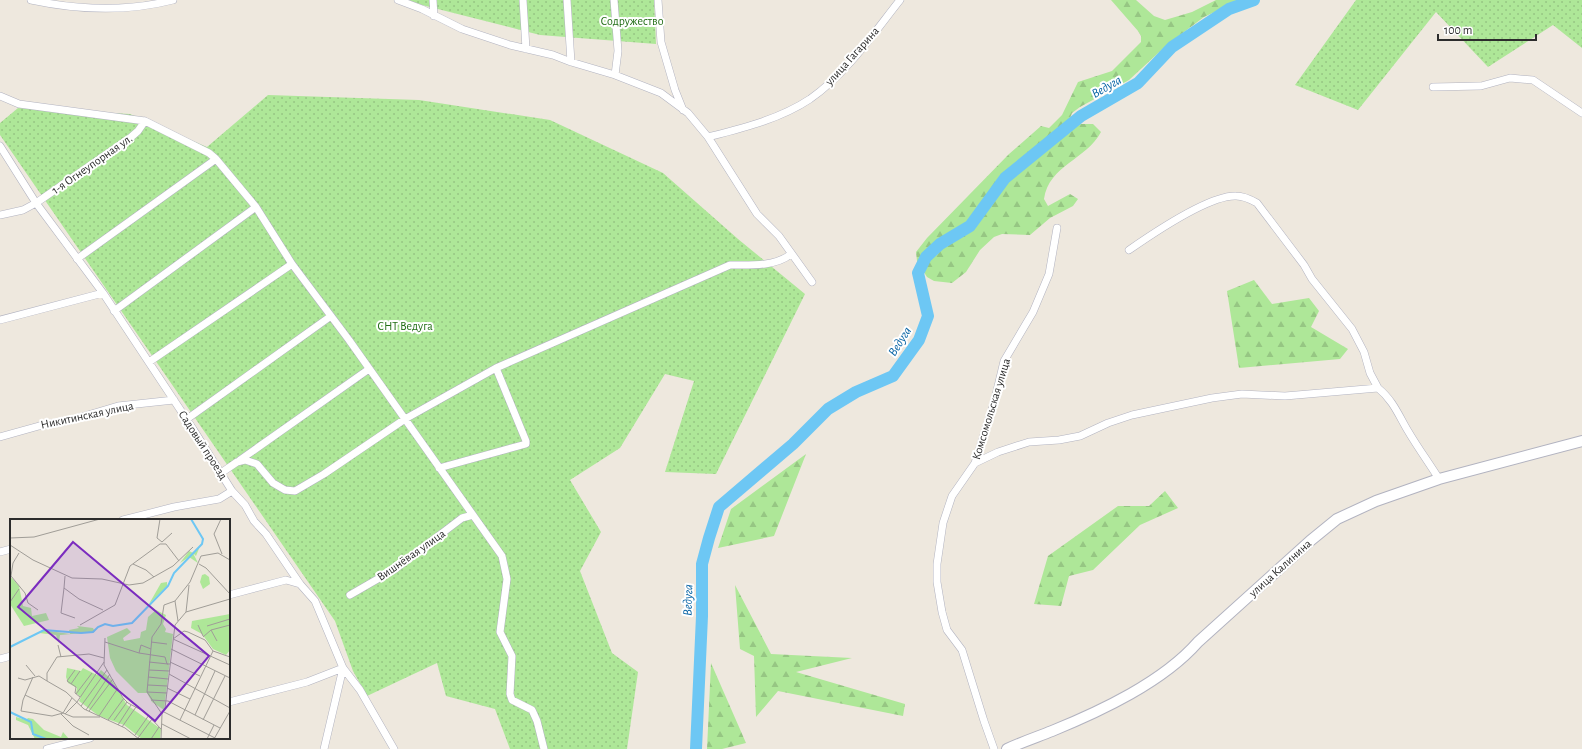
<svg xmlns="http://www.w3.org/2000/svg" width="1582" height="749" font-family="'Alegreya Sans',sans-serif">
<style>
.forest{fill:url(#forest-firs)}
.garden{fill:url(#garden-dots)}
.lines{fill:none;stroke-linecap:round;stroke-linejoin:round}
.river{stroke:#6dc7f4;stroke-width:12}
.street-casing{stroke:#b2b3c0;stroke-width:8}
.secondary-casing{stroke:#b2b3c0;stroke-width:12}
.street{stroke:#fff;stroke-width:7}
.secondary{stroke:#fff;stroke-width:10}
.labels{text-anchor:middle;stroke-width:4;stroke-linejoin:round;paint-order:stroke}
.park-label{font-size:12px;fill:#236e17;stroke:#fff}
.street-label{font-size:12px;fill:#2c2c2c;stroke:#fff}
.water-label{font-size:13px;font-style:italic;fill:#0864a5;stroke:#fff}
.inset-river{fill:none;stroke:#6dc7f4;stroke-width:2}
.inset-road{fill:none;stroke:#a09d97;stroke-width:1}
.view{fill:#7b2cbf;fill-opacity:0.15;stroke:#7b2cbf;stroke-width:2}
.inset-edge{fill:none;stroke:#2c2c2c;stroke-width:2}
</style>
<defs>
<pattern id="forest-firs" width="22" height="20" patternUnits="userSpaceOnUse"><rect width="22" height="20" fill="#aee798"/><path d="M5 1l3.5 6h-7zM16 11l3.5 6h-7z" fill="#96c683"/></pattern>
<pattern id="garden-dots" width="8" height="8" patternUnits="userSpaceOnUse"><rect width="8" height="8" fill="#aee798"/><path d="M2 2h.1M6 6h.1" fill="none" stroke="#96c683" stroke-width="1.8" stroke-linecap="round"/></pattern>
</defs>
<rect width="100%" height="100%" fill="#eee8de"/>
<path class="forest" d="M1111,0H1136L1154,16L1165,20L1192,12L1216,0H1240L1204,17L1168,44L1129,80L1080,107L1072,113L1069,121L1077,124H1093L1101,132C1086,160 1049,165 1044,199L1048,206L1070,194L1078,199L1073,206L1050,218L1030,235L1002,234L994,237L980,250L966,272L952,283L934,281L927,277L917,261L916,252L927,238L1009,154L1041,126L1049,128L1062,115L1078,82L1112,71L1141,42V36L1138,31Z
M1254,280L1272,304L1309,298L1319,311L1311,327L1348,349L1340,359L1239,368L1227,291Z
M806,454L774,536L718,548L731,509Z
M1165,491L1178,508L1140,525L1093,570L1069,576L1061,606L1034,604L1048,556L1118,506H1149Z
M735,585L771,654L852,658L796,672L905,704L903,716L778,691L756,717L754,656L740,649Z
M711,663L746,743L722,749H707Z"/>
<path class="garden" d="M408,0H654L656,44L540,35L422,5Z
M1356,0H1582V48L1553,25L1488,67L1436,12L1358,110L1295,85Z
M268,95L419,100L550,120L663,173L738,239L805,294L716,474L665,472L694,381L665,374L620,448L570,480L601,532L580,571L612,653L638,672L627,749H510L495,709L446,696L437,663L367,696L353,671L335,621L0,135V123L18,108L130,114L207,147Z"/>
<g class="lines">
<path class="river" d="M696,749L702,616V564L709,538L719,507L793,444L828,409L856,392L893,376L919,340L928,316L918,273L926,257L940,244L970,226L1005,178L1081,116L1138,83L1172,47L1229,9L1254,0"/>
<defs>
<path id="street" d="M31,0C78,10 127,12 173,0
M398,0L422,9L462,29L510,45L553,55L571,62L615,75L661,93L688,113L708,137L757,214L779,236L812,282
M433,0L434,16
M523,0L526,49
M567,0L571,62
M614,0L618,51L615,75
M658,0L661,42L675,90L683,110
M1433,87L1481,86L1510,78L1533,80L1582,113
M0,96L19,104L145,121L209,153L216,159L256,207L292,264L349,340L502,556L507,579L500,632L512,656L510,694L512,700L532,710L537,721L544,749
M708,137C743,128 780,119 810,99C847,73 873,34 900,0
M0,146L36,203L103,293L193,429L232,491L245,505L254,521L266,534L300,584L315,601L343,668L360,690L394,749
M0,215L23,210L36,203L130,138L138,131L145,121
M1129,250C1152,234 1209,195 1236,196C1244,196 1250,199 1257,203L1304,265L1312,279L1352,329L1364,352L1370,373L1378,388
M77,259L216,159
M114,311L256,207
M0,320L103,293
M149,362L292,264
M187,419L331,316
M0,437L39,426L71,420L118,406L174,400
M240,460L369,369
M975,463L998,452L1029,442L1059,440L1080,436L1108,423L1132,415L1212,398L1242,394L1285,396L1378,388C1393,400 1399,416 1408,431C1418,448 1429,463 1439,479
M439,468L526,444V441L496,368L730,265C749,265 775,267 791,254
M221,473L237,462L245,460L257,464L273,483L285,490L295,491L324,474L405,419L496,368
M123,520L174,507L219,499L232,491
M0,552L11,549
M229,595L286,580L300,584
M350,595L395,569L462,518L473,515
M0,659L11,656
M229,702L307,682L343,668
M47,749L90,738
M324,749L343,668
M994,749L984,721L962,650L947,630L942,612L937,582V564L943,523L952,496L975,463L994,403L1004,361L1033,312L1049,274L1057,228"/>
<path id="secondary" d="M1007,749C1022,742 1037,737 1052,731C1101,711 1163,682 1198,642L1310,541L1337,519L1376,501L1439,479L1582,441"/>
</defs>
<use href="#street" class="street-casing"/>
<use href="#secondary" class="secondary-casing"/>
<use href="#street" class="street"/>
<use href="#secondary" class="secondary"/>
</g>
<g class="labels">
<g class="park-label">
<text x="632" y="25">Содружество</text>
<text x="405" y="330">СНТ Ведуга</text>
</g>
<g class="street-label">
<text transform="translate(852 56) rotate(-48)" y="4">улица Гагарина</text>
<text transform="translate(92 164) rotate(-35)" y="4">1-я Огнеупорная ул.</text>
<text transform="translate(991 409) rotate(-73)" y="4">Комсомольская улица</text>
<text transform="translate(87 415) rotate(-12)" y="4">Никитинская улица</text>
<text transform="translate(203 445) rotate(57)" y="4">Садовый проезд</text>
<text transform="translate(411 555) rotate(-35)" y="4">Вишнёвая улица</text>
<text transform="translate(1280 568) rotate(-42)" y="4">улица Калинина</text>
</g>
<g class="water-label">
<text transform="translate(1106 86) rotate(-30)" y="5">Ведуга</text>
<text transform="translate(899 341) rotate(-58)" y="5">Ведуга</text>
<text transform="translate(687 600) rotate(-88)" y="5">Ведуга</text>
</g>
</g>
<g transform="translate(10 519)">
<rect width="220" height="220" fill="#eee8de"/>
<path d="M190,27L186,37L183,34L188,44L179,38L170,44L179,32L183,34ZM195,55L199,58L200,65L193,70L190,63L192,56ZM157,63V67L139,85L151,64ZM67,107L83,109L85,113L50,116L49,124L46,116L29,114L32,111L60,115L59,111L69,109ZM6,198L16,201L18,199L23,200L34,211L51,218L53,213L59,220H25L18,206L6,201Z" fill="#aee798"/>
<path d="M0,57L9,67L13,87L21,89L22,97L36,94L39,101L14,107L0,85ZM146,91L156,96L153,105L156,110L155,113L163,115L154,191L142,183L137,174H128L106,152L100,139L97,118L117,109L121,113L113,119L114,122L130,119L131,113L136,111L138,98ZM220,95V131L216,136L203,130L192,115L181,109L182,102ZM57,149L71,152L73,149L87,156L91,151L101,160L117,186L151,210L150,220H132L114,206L89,197L69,182L71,178L66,174L67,169L58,164L56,158Z" fill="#aee798"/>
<path class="inset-river" d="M0,128L34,111L71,114L83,113L88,108L95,105L103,107L122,104L158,67L164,54L192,25L193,20L181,0M0,193L21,203L23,215L36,220"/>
<path class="inset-road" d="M150,0L147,19L152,23L162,14M211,0L204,15L212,35M0,19L24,18L90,0M0,26L23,41L62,59L92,60L119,66L133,64L163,47L183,28M9,34L3,44L1,57L15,74L18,84L28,91M123,45L136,51L144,58M189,45L196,49L220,75M55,57L54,69L69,80L93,91M54,69L51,94L65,99M165,82L180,63L191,37L208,34L220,41M165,82L168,102M0,83L9,70M176,93L179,66M70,106L105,86L120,47L150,25H156L169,42M188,106L193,117M197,107L220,100M201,111L207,122M193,118L201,111L220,106M95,119L94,146L113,179L118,184L135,193L151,210M163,120L174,112L178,113L195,121L203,132L220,138M163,120L220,146M95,123L129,134L131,126L141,130M141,123L157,125M48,126L51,138M161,130L220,159M129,134L155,138L157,145H160M94,139L79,135L47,138L37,154V162L56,173L74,190L115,209L129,220M139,143L158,145M160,143L190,157M16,146L25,157M65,151L57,162L66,168L65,174L70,178M139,151L159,152M159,155L220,189M138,158L158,160M8,159L15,161L29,157L37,162M61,165L70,152M138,166L157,167M157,169L180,180M137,173L157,174M66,175L82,154M15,176L53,194L42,197L11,192L13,181L23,158M141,181L158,182L210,209M67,183L94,143M71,187L97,151M76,191L100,155M79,192L103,160M154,193L205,219M53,194L63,198H90M53,194L62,179M51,195L63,207L79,216M55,195L67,183M152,195L155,189L165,106L176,93L220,80M185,196L205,152M89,197L108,169M98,201L114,179M104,201L117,183M170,201L203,132M193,201L215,157M152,205L181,220M108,206L121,186M112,208L126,188M125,216L139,196M128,219L142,200M141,220L149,208M151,220L152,195L137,173L142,118L151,105L154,86L165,82M197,220L204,206M204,220L220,192"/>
<path class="view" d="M63,23L199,137L145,202L8,88Z"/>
<rect width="220" height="220" class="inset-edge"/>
</g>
<path d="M1438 34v6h98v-6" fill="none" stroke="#2c2c2c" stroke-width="2"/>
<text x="1444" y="34" font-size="12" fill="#2c2c2c" stroke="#ffffff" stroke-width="3" paint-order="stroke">100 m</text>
</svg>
